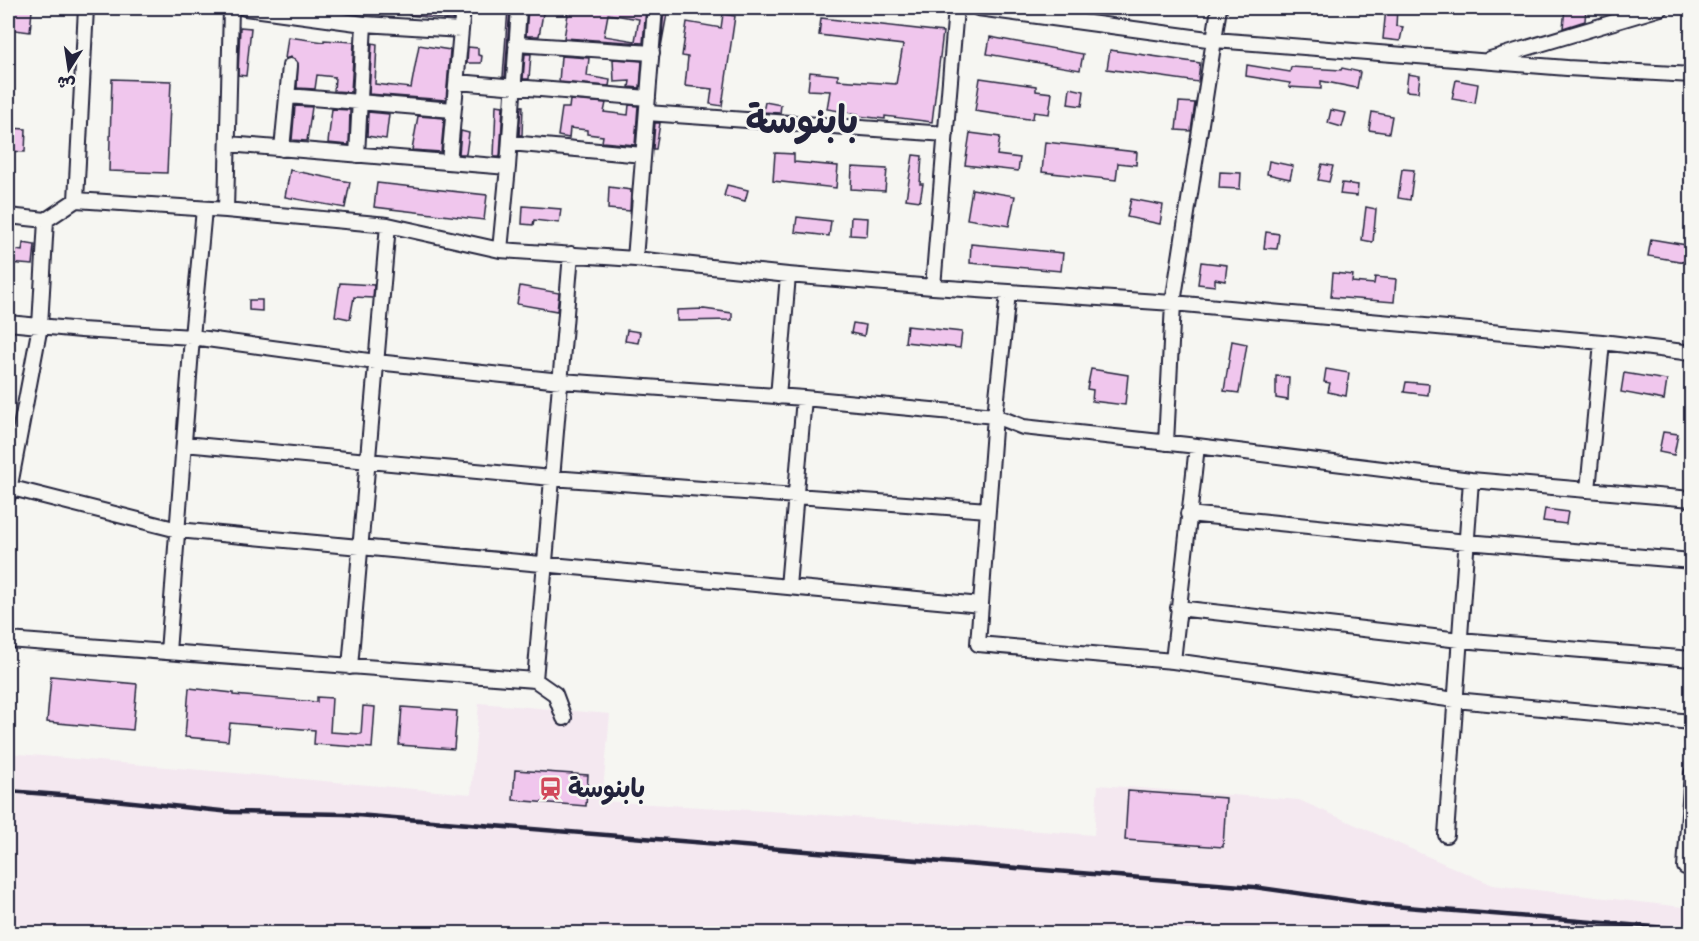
<svg xmlns="http://www.w3.org/2000/svg" width="1699" height="941" font-family="Caveat,'Playpen Sans Arabic',sans-serif">
<style>
.built{fill:#f4e8f0}
.building{fill:#f0c6ed;stroke:#22223b;stroke-width:1.5;fill-rule:evenodd}
.lines{fill:none;stroke-linecap:round;stroke-linejoin:round}
.street-casing{stroke:#22223b;stroke-width:18}
.street{stroke:#f6f6f2;stroke-width:14}
.rail{stroke:#22223b;stroke-width:4.5}
.labels{text-anchor:middle;stroke-width:5;stroke-linejoin:round;paint-order:stroke}
.poi-label{font-size:26px;font-weight:bold;fill:#22223b;stroke:#f6f6f2;text-anchor:start}
.town-label{font-size:38px;font-weight:bold;fill:#22223b;stroke:#f6f6f2}
</style>
<rect width="100%" height="100%" fill="#f6f6f2"/>
<filter id="ink" filterUnits="userSpaceOnUse"><feTurbulence type="fractalNoise" baseFrequency=".0167" numOctaves="2"/><feDisplacementMap in="SourceGraphic" scale="12" xChannelSelector="R" yChannelSelector="G"/><feConvolveMatrix kernelMatrix="1 2 1 2 8 2 1 2 1" color-interpolation-filters="sRGB"/></filter>
<g filter="url(#ink)">
<path class="built" d="M479,703L610,714L602,801L785,812L1094,835L1098,785L1299,800L1493,885L1691,908V933H8V753L471,794Z"/>
<path class="building" d="M8,8L32,10L30,32L8,29Z
M409,8H454L453,20L409,15Z
M508,8H510L505,77H503Z
M528,8H544L539,36H526Z
M569,8H646L643,43L564,38ZM608,14L639,19L635,41L604,36Z
M664,8H668L661,47L664,9Z
M1386,8H1397L1396,26L1403,27L1400,41L1383,39Z
M1565,8H1586L1585,21L1563,28Z
M723,14L735,16L722,106L710,104L712,89L685,86L688,57L682,56L687,22L721,28Z
M821,18L943,32L932,122L885,116V119L858,116V114L827,109L830,91L808,90L810,72L838,75V80L896,84L903,45L819,35Z
M240,27L251,28L246,76L238,75Z
M288,37L324,42V40L354,42L351,92L334,91L335,77L317,75L315,89L297,88L298,63L291,57L285,59Z
M990,37L1083,54L1080,70L987,54Z
M372,43L377,44L375,84L411,88L419,45L450,50L446,100L369,94Z
M468,47L478,48V55L482,56L481,63H467Z
M1110,50L1200,63L1198,82L1107,69Z
M525,54H531L529,79H523Z
M561,56L589,58L587,76L610,80L609,86L559,82Z
M613,59L642,61L640,88L629,87L630,81L614,82Z
M1247,65L1290,72L1291,67L1341,70L1342,68L1360,72L1357,88L1321,81V89L1289,87L1290,83L1246,76Z
M1408,74L1420,76L1418,92L1406,91Z
M980,78L1036,86V91L1052,93L1049,114L1034,112L1033,118L1028,119L975,111Z
M112,79L171,81L167,173L109,171Z
M1456,80L1478,84L1475,103L1452,99Z
M1070,88L1084,91L1082,106L1068,104Z
M570,100L606,103L604,112L628,115L629,105L638,106L635,145L602,142L603,136L587,134V130L570,128L569,138L558,136L562,108H569Z
M765,102L781,105L780,113L763,112Z
M1179,102L1195,103L1191,131L1176,130Z
M496,105L503,106L500,157H494Z
M295,106L312,107L307,141L292,140Z
M521,106H523L522,135H519Z
M332,109L350,110L349,145L328,143Z
M1331,110L1346,113L1342,127L1328,123Z
M368,112L389,114L386,139L367,136Z
M1372,112L1392,116L1389,133L1369,130Z
M418,116L444,118L441,152L412,150Z
M655,123H660L656,149H653Z
M8,128L26,129L25,152L8,151Z
M461,131L469,133L466,154H459Z
M970,133L1000,137L997,155L1020,158L1018,171L965,165Z
M1045,142L1137,152L1136,165L1118,163L1116,180L1042,172Z
M775,153L794,154V162L838,166L836,188L773,181Z
M913,155L922,156L920,184H923L920,201L906,199Z
M1269,161L1293,166L1290,179L1267,174Z
M1322,164L1333,166L1329,182L1318,180Z
M852,167L887,169L885,191L851,189Z
M1402,169L1414,170L1410,200L1398,198Z
M290,170L350,182L345,208L285,197Z
M1220,172L1241,173L1240,189L1219,188Z
M377,183L487,195L484,220L374,207Z
M1342,183L1358,185L1357,196L1340,194Z
M727,185L748,190L745,201L724,196Z
M609,187L631,190L630,211L608,209Z
M972,189L1015,196L1009,226L967,219Z
M1131,199L1163,205L1160,224L1127,217Z
M523,206L561,209L559,223L534,220L533,225L522,224Z
M1366,207L1376,209L1373,242L1362,240Z
M797,217L831,221L829,236L795,232Z
M851,217L868,218L867,236L850,235Z
M1266,232L1279,234L1277,249L1264,248Z
M1651,239L1692,246V263L1648,256Z
M23,243L35,245L33,265L8,263V249L22,251Z
M971,244L1063,253L1061,271L970,263Z
M1201,262L1227,265L1225,281L1215,279V286L1198,284Z
M1333,273L1353,275L1352,282L1374,284L1375,277L1396,279L1394,302L1331,297Z
M340,283L374,285L373,298L354,297L350,319L335,316Z
M520,286L559,293L557,311L517,304Z
M249,300H262V311L249,310Z
M704,309L732,313V320L677,321V310Z
M853,323L866,325L864,336L851,333Z
M907,326L962,332L960,348L905,342Z
M627,330L640,332L638,343L625,341Z
M1232,341L1247,344L1239,393L1224,391Z
M1091,369L1128,375L1125,405L1092,401L1093,390L1087,389Z
M1326,369L1349,373L1346,396L1328,392L1330,383L1324,382Z
M1624,373L1667,380L1664,400L1621,392Z
M1276,376L1289,377L1288,400L1276,398Z
M1406,382L1429,384L1428,395L1404,392Z
M1663,432L1678,434L1674,455L1659,452Z
M1545,509L1568,512L1566,524L1543,521Z
M51,676L137,684L133,730L47,722Z
M189,688L233,693V695L317,702V697L332,698L330,732L361,734L363,706L375,707L372,748L314,744L315,730L230,723L228,741L185,737Z
M402,707L457,711L454,749L399,745Z
M515,770L588,775L586,806L513,800Z
M1128,791L1226,798L1223,847L1125,840Z"/>
<g class="lines">
<defs>
<path id="street" d="M245,8L364,24L461,30
M978,8L1215,40L1567,68L1692,75
M516,44L652,53
M1490,59L1661,8
M457,82L648,98
M288,96L453,110
M647,113L946,134
M510,143L643,155
M228,144L508,167
M282,149L290,66
M357,155L364,24
M449,162L463,8
M76,200L86,8
M226,210L231,8
M8,216L46,220L76,200L226,210L388,225L500,250L635,259L788,275L933,287L1173,303L1602,342L1692,353
M500,250L508,167L519,8
M635,259L655,8
M933,287L956,8
M1008,293L995,416L978,644L1173,661L1455,700L1692,722
M8,323L81,330L192,337L376,362L561,381L804,398L995,416L1023,427L1197,446L1471,480L1692,499
M778,397L788,275
M1166,443L1173,303L1219,8
M184,444L552,478L988,510
M8,487L178,530L981,605
M1588,490L1602,342
M8,496L40,326L46,220
M1188,514L1467,542L1692,561
M788,587L804,398
M1178,608L1460,640L1692,659
M8,640L535,680
M168,652L192,337L204,209
M1173,661L1197,446
M350,667L388,225
M564,718L555,694L535,680L571,254
M1446,835L1471,480
M1685,867L1692,773"/>
</defs>
<use href="#street" class="street-casing"/>
<use href="#street" class="street"/>
<path class="rail" d="M8,791L74,796L231,812L344,814L1254,887L1381,905L1692,930"/>
</g>
</g>
<defs>
<symbol id="station-bare" viewBox="-9 -9 18 18"><path d="M-3-6H3Q5-6 5-4V2Q5 4 3 4L4.5 6H3L1.5 4h-3L-3 6H-4.5L-3 4Q-5 4-5 2V-4Q-5-6-3-6ZM-3.5-4v3h7v-3ZM-3.5 1v1.5H-2V1ZM2 1v1.5H3.5V1Z" fill="#d1495b" stroke="#f6f6f2" stroke-width="2.5" paint-order="stroke"/></symbol>
</defs>
<g fill-rule="evenodd">
<use href="#station-bare" x="534" y="772" width="33" height="33"/>
</g>
<g class="labels">
<g class="poi-label">
<text x="568" y="797">بابنوسة</text>
</g>
<g class="town-label">
<text x="802" y="133">بابنوسة</text>
</g>
</g>
<rect width="1699" height="941" fill="none" stroke="#f6f6f2" stroke-width="30"/>
<rect x="15" y="15" width="1669" height="911" fill="none" stroke="#22223b" stroke-width="2" filter="url(#ink)"/>
<g transform="translate(69 69) rotate(192)" stroke="#f6f6f2" stroke-width="4.5" paint-order="stroke">
<path d="M0-4.5L10 22L0 15L-10 22Z" fill="#22223b"/>
<text y="-9" font-size="16" font-weight="bold" text-anchor="middle" fill="#22223b">ش</text>
</g>
</svg>
